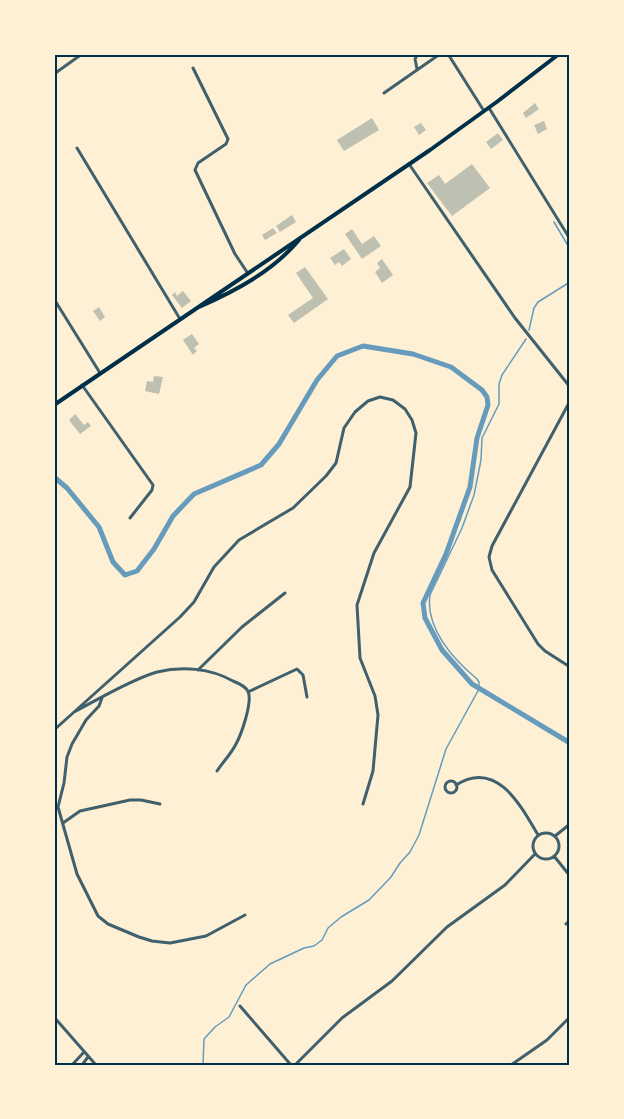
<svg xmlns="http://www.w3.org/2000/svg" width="624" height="1119" font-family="'Asap Condensed',sans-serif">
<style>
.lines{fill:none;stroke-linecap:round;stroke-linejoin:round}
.stream{stroke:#669bbc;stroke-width:1.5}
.canal{stroke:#669bbc;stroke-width:5}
.building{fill:#bec0b2}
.minor{stroke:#3f606c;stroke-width:3}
.tertiary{stroke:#3f606c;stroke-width:3}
.secondary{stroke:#003049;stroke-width:4}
.neatline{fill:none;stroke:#003049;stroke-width:2}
</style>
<rect width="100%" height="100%" fill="#fdf0d5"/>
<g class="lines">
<path class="stream" d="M554,222L570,249
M529,330L534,308L538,302L570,282
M203,1065L204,1039L215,1027L229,1017L246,985L270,964L304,948L314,946L322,940L328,928L341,917L369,900L391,877L400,863L410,852L419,835L446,749L479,689V682L477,679C453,659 425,628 430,595L462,528L474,495L481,460L482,438L499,404V384L502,375L526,339"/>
<path class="canal" d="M54,477L67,488L99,527L113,562L125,575L137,571L154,549L173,516L194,494L261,465L279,444L317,380L337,356L363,346L413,354L451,367L482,390L487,397L488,405L477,438L470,487L446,554L423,603L425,618L442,650L472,684L570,743"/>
</g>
<path class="building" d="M535,103L539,109L526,118L523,113Z
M372,118L379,130L344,151L337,140Z
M544,121L547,129L538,134L534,125Z
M421,123L426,130L419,135L414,127Z
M498,133L503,140L491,149L486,142Z
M472,164L490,188L452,216L427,183L439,175L445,184Z
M292,215L296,222L280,232L276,226Z
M273,228L277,233L265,240L262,235Z
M352,229L362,244L374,236L381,246L362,259L345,234Z
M344,249L351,259L342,266L339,262L335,265L330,258Z
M382,259L393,275L382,283L375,272L380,268L377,263Z
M305,267L328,299L294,323L288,315L313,298L296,273Z
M183,291L191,301L182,308L172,295L175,292L177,296Z
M99,307L105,317L100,321L93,311Z
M192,334L199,344L194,348L197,351L193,355L183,340Z
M154,376L163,377L159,394L145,391L147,381L153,382Z
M75,414L84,425L88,422L91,426L80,434L69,420Z"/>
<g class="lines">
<path class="minor" d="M193,68L228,139L226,144L198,163L195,170L235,254L247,272
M417,69L415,59L418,54
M54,74L82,54
M384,93L440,54
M77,148L180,319
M409,164L515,318L570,387
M82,385L153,485L152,490L130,518
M570,401L492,546L489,557L492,570L538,644L545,651L570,667
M198,670L242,627L285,593
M248,692L297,669L303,675L307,697
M102,698L99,706L86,720L72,744L67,757L64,783L58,807L77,874L98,916L108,924L139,937L152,941L170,943L206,936L245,915
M74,712C97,700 132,679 157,672C182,666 210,668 233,681C238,683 245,686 248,691C253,702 241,735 236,744C231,754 223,762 217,771
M54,730L180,617L194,602L214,567L239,540L293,508L326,476L336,463L344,428L355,412L368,401L380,397L393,400L405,409L412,420L416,433L410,487L374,553L357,605L360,658L375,696L378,715L373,771L363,804
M445 787a6 6 0 1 1 12 0a6 6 0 1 1-12 0Z
M456,785C497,759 521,806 538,835
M63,823L80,811L130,800H141L160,804
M533 846a13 13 0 1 1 26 0a13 13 0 1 1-26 0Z
M555,836L570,824
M554,856L570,876
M566,924L570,920
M240,1006L291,1065
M54,1017L96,1065
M72,1065L84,1052
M82,1065L88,1057
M295,1065L342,1018L392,981L447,927L505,885L535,854
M511,1065L547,1040L570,1017"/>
<path class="tertiary" d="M448,54L484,111
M489,108L570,239
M54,299L100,373"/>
<path class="secondary" d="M199,307C235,291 272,272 299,240
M54,405L430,150L498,101L559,54"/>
</g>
<rect width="624" height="1119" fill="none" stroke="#fdf0d5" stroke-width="111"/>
<rect x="56" y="56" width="512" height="1008" class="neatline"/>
</svg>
